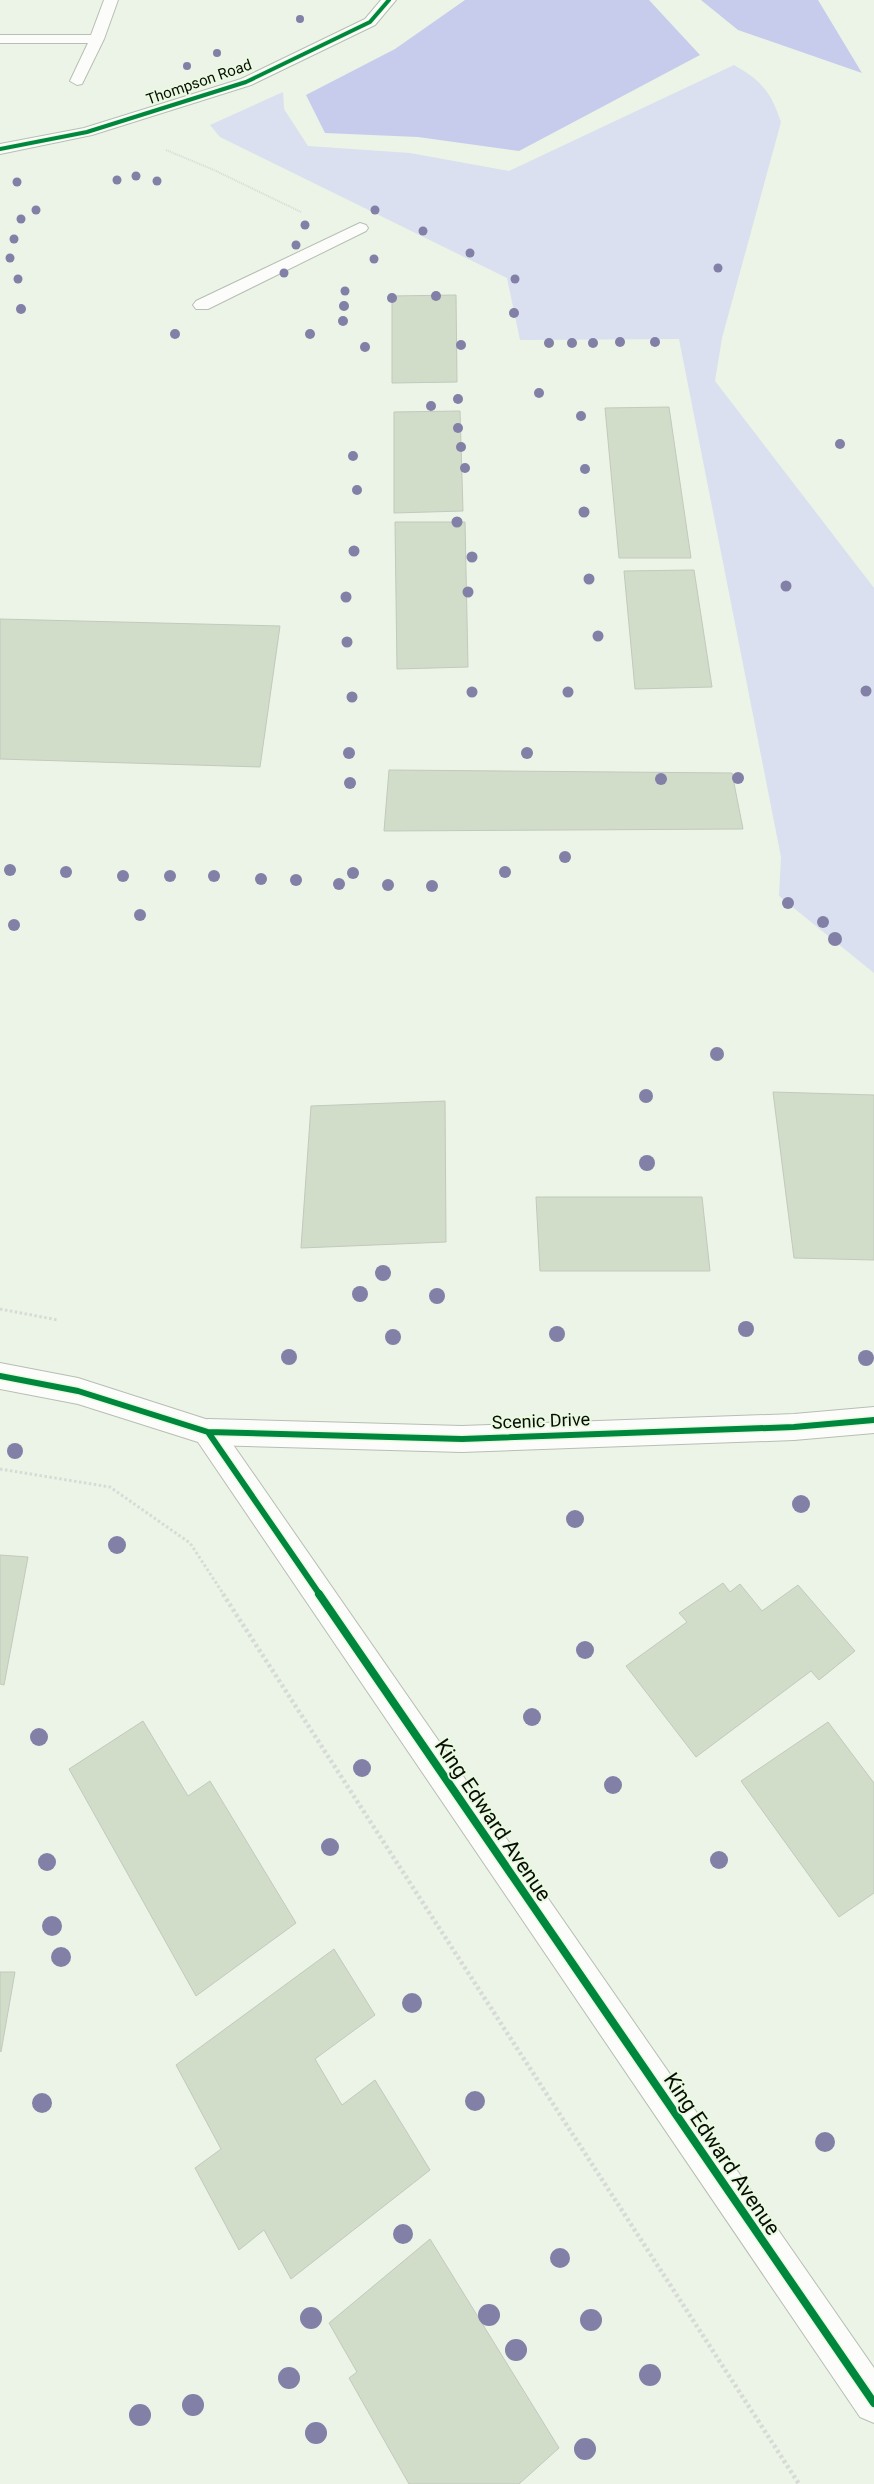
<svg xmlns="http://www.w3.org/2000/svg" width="874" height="2484" font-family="Roboto,sans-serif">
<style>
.green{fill:#dae0ef}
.forest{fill:#c7cced}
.building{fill:#d1ddc9;stroke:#c2c9be}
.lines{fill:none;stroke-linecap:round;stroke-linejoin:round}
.lane-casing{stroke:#b7beb3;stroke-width:2}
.street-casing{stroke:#b7beb3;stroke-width:2}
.secondary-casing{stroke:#b7beb3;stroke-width:2}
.path-far2{stroke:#d7dad6;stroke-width:2;stroke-dasharray:1 1;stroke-linecap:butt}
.path-far1{stroke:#d7dad6;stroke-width:3;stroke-dasharray:2.5 2.5;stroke-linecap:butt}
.path{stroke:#d7dad6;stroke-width:4.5;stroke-dasharray:3 3;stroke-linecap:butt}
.lane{fill:#fcfdfb;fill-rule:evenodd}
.street{fill:#fcfdfb;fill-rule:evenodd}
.secondary{fill:#fcfdfb;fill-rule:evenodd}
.cycleway-far2-casing{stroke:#eafae0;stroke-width:5.5}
.cycleway-far1-casing{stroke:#eafae0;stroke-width:9}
.cycleway-casing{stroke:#eafae0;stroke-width:11}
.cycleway-far2{stroke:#00873e;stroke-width:4}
.cycleway-far1{stroke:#00873e;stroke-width:6}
.cycleway{stroke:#00873e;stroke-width:8}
.tree{fill:#8280a7}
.labels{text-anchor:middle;stroke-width:4;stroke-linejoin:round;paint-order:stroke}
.far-street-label{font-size:15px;fill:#080d06;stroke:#eafae0}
.street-label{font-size:18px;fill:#080d06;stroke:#eafae0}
.near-street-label{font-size:21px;fill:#080d06;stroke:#eafae0}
</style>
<rect width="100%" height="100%" fill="#ebf4e6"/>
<path class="green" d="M734,65C762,81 771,92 781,122L722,338L715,381L874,588V973L779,896L781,857L679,339L520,340L507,278L220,137L210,125L283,92L284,109L308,146L410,153L509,171Z"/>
<path class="forest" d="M465,0H649L700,55L519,151L418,137L325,133L306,95L395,49Z
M701,0H818L862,73L738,30Z"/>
<path class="building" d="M456,295L457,382L392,383V296Z
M669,407L691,558H619L605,408Z
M460,411L463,511L394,513V412Z
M395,522H465L468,667L397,669Z
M694,570L712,687L635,689L624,571Z
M0,619L280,626L260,767L0,759Z
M389,770L732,773L743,829L384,831Z
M773,1092L874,1095V1260L794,1258Z
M445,1101L446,1242L301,1248L311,1106Z
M536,1197H702L710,1271H540Z
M0,1555L28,1557L4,1685L0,1684Z
M723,1583L730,1592L740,1584L762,1611L798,1585L855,1651L819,1680L811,1671L696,1757L626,1666L687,1622L679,1613Z
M143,1721L188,1796L210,1781L296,1923L196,1996L69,1769Z
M828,1722L874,1783V1893L839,1917L741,1781Z
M334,1949L375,2015L315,2059L342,2105L375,2080L430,2170L291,2279L264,2230L239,2250L195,2168L221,2149L176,2065Z
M0,1972H15L1,2052L0,2051Z
M430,2239L559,2448L519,2484H409L349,2378L357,2372L329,2323Z"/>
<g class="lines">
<defs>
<path id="lane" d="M104,0H118L104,39L82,84L77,85L70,81L88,43H0V35H91Z
M360,223L366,225L368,228L366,231L208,309H196L193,305L196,301Z"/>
<path id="street" d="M874,1407V1433L794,1440L462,1452L208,1445L198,1441L193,1432L198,1423L208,1419L462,1426L794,1414Z"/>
<path id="secondary" d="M381,0H396L375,25L251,85L92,135L0,154V144L84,128L241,79L365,19Z
M0,1363L78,1378L218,1423L874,2368V2423L860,2417L198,1442L78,1404L0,1389Z"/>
</defs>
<use href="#lane" class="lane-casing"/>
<use href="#street" class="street-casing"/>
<use href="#secondary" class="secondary-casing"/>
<path class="path-far2" d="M166,150L214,170L301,212"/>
<path class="path-far1" d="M0,1309L58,1320
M0,1469L110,1487L190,1543L224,1595"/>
<path class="path" d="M223,1594L799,2484"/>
<use href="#lane" class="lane"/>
<use href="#street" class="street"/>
<use href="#secondary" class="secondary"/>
<defs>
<path id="cycleway-far2" d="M0,149L87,132L246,82L370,22L389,0"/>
<path id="cycleway-far1" d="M0,1376L78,1391L208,1432L320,1595
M208,1432L462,1439L794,1427L874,1420"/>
<path id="cycleway" d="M319,1594L874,2403"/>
</defs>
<use href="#cycleway-far2" class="cycleway-far2-casing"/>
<use href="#cycleway-far1" class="cycleway-far1-casing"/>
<use href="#cycleway" class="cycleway-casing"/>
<use href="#cycleway-far2" class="cycleway-far2"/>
<use href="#cycleway-far1" class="cycleway-far1"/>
<use href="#cycleway" class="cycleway"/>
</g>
<g class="tree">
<circle cx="300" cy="19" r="4"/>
<circle cx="217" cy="53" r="4"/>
<circle cx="187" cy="66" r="4"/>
<circle cx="136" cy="176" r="4.5"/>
<circle cx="117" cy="180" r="4.5"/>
<circle cx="157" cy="181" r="4.5"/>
<circle cx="17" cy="182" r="4.5"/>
<circle cx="36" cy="210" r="4.5"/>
<circle cx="375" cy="210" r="4.5"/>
<circle cx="21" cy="219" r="4.5"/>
<circle cx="305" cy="225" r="4.5"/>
<circle cx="423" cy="231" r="4.5"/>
<circle cx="14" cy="239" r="4.5"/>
<circle cx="296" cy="245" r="4.5"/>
<circle cx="470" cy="253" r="4.5"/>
<circle cx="10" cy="258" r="4.5"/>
<circle cx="374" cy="259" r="4.5"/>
<circle cx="718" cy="268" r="4.5"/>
<circle cx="284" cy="273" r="4.5"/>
<circle cx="18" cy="279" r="4.5"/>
<circle cx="515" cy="279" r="4.5"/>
<circle cx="345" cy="291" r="4.5"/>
<circle cx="436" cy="296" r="5"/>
<circle cx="392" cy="298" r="5"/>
<circle cx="344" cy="306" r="5"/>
<circle cx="21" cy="309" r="5"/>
<circle cx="514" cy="313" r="5"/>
<circle cx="343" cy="321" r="5"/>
<circle cx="175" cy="334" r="5"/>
<circle cx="310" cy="334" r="5"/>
<circle cx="620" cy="342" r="5"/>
<circle cx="655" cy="342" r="5"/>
<circle cx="549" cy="343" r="5"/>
<circle cx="572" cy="343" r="5"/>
<circle cx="593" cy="343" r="5"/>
<circle cx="461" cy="345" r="5"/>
<circle cx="365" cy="347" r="5"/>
<circle cx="539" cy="393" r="5"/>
<circle cx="458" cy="399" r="5"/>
<circle cx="431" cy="406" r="5"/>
<circle cx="581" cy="416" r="5"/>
<circle cx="458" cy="428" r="5"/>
<circle cx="840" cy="444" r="5"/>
<circle cx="461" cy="447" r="5"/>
<circle cx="353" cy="456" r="5"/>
<circle cx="465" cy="468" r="5"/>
<circle cx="585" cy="469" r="5"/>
<circle cx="357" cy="490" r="5"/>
<circle cx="584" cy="512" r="5.5"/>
<circle cx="457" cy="522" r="5.5"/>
<circle cx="354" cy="551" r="5.5"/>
<circle cx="472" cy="557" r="5.5"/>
<circle cx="589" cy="579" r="5.5"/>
<circle cx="786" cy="586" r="5.5"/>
<circle cx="468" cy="592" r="5.5"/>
<circle cx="346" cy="597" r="5.5"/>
<circle cx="598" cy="636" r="5.5"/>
<circle cx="347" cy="642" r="5.5"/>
<circle cx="866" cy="691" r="5.5"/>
<circle cx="472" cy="692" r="5.5"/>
<circle cx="568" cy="692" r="5.5"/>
<circle cx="352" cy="697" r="5.5"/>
<circle cx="349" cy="753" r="6"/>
<circle cx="527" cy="753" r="6"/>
<circle cx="738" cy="778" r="6"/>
<circle cx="661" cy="779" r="6"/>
<circle cx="350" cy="783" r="6"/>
<circle cx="565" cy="857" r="6"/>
<circle cx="10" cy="870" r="6"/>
<circle cx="66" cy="872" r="6"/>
<circle cx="505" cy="872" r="6"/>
<circle cx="353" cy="873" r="6"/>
<circle cx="123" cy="876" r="6"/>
<circle cx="170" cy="876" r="6"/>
<circle cx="214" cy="876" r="6"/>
<circle cx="261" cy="879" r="6"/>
<circle cx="296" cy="880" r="6"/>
<circle cx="339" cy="884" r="6"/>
<circle cx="388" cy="885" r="6"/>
<circle cx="432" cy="886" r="6"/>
<circle cx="788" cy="903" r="6"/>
<circle cx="140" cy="915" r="6"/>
<circle cx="823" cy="922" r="6"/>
<circle cx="14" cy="925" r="6"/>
<circle cx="835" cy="939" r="7"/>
<circle cx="717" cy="1054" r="7"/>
<circle cx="646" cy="1096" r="7"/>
<circle cx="647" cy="1163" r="8"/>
<circle cx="383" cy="1273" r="8"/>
<circle cx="360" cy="1294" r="8"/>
<circle cx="437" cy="1296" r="8"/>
<circle cx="746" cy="1329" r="8"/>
<circle cx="557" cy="1334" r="8"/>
<circle cx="393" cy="1337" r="8"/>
<circle cx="289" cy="1357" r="8"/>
<circle cx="866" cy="1358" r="8"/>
<circle cx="15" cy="1451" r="8"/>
<circle cx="801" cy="1504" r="9"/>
<circle cx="575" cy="1519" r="9"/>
<circle cx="117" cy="1545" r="9"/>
<circle cx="585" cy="1650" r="9"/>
<circle cx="532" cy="1717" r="9"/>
<circle cx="39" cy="1737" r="9"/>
<circle cx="362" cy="1768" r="9"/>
<circle cx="613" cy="1785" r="9"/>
<circle cx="330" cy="1847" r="9"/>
<circle cx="719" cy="1860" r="9"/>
<circle cx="47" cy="1862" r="9"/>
<circle cx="52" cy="1926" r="10"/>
<circle cx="61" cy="1957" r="10"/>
<circle cx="412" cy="2003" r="10"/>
<circle cx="475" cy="2101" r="10"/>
<circle cx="42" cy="2103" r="10"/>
<circle cx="825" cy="2142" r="10"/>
<circle cx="403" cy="2234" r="10"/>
<circle cx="560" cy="2258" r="10"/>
<circle cx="489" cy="2315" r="11"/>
<circle cx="311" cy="2318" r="11"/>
<circle cx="591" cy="2320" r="11"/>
<circle cx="516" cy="2350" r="11"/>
<circle cx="650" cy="2375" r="11"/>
<circle cx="289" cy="2378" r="11"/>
<circle cx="193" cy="2405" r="11"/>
<circle cx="140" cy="2415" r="11"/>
<circle cx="316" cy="2433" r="11"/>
<circle cx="585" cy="2449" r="11"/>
</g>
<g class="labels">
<g class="far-street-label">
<text transform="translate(199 82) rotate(-19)" y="5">Thompson Road</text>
</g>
<g class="street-label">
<text transform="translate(541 1421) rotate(-2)" y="6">Scenic Drive</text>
</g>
<g class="near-street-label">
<text transform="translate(493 1820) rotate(56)" y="7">King Edward Avenue</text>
<text transform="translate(722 2154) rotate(56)" y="7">King Edward Avenue</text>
</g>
</g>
</svg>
